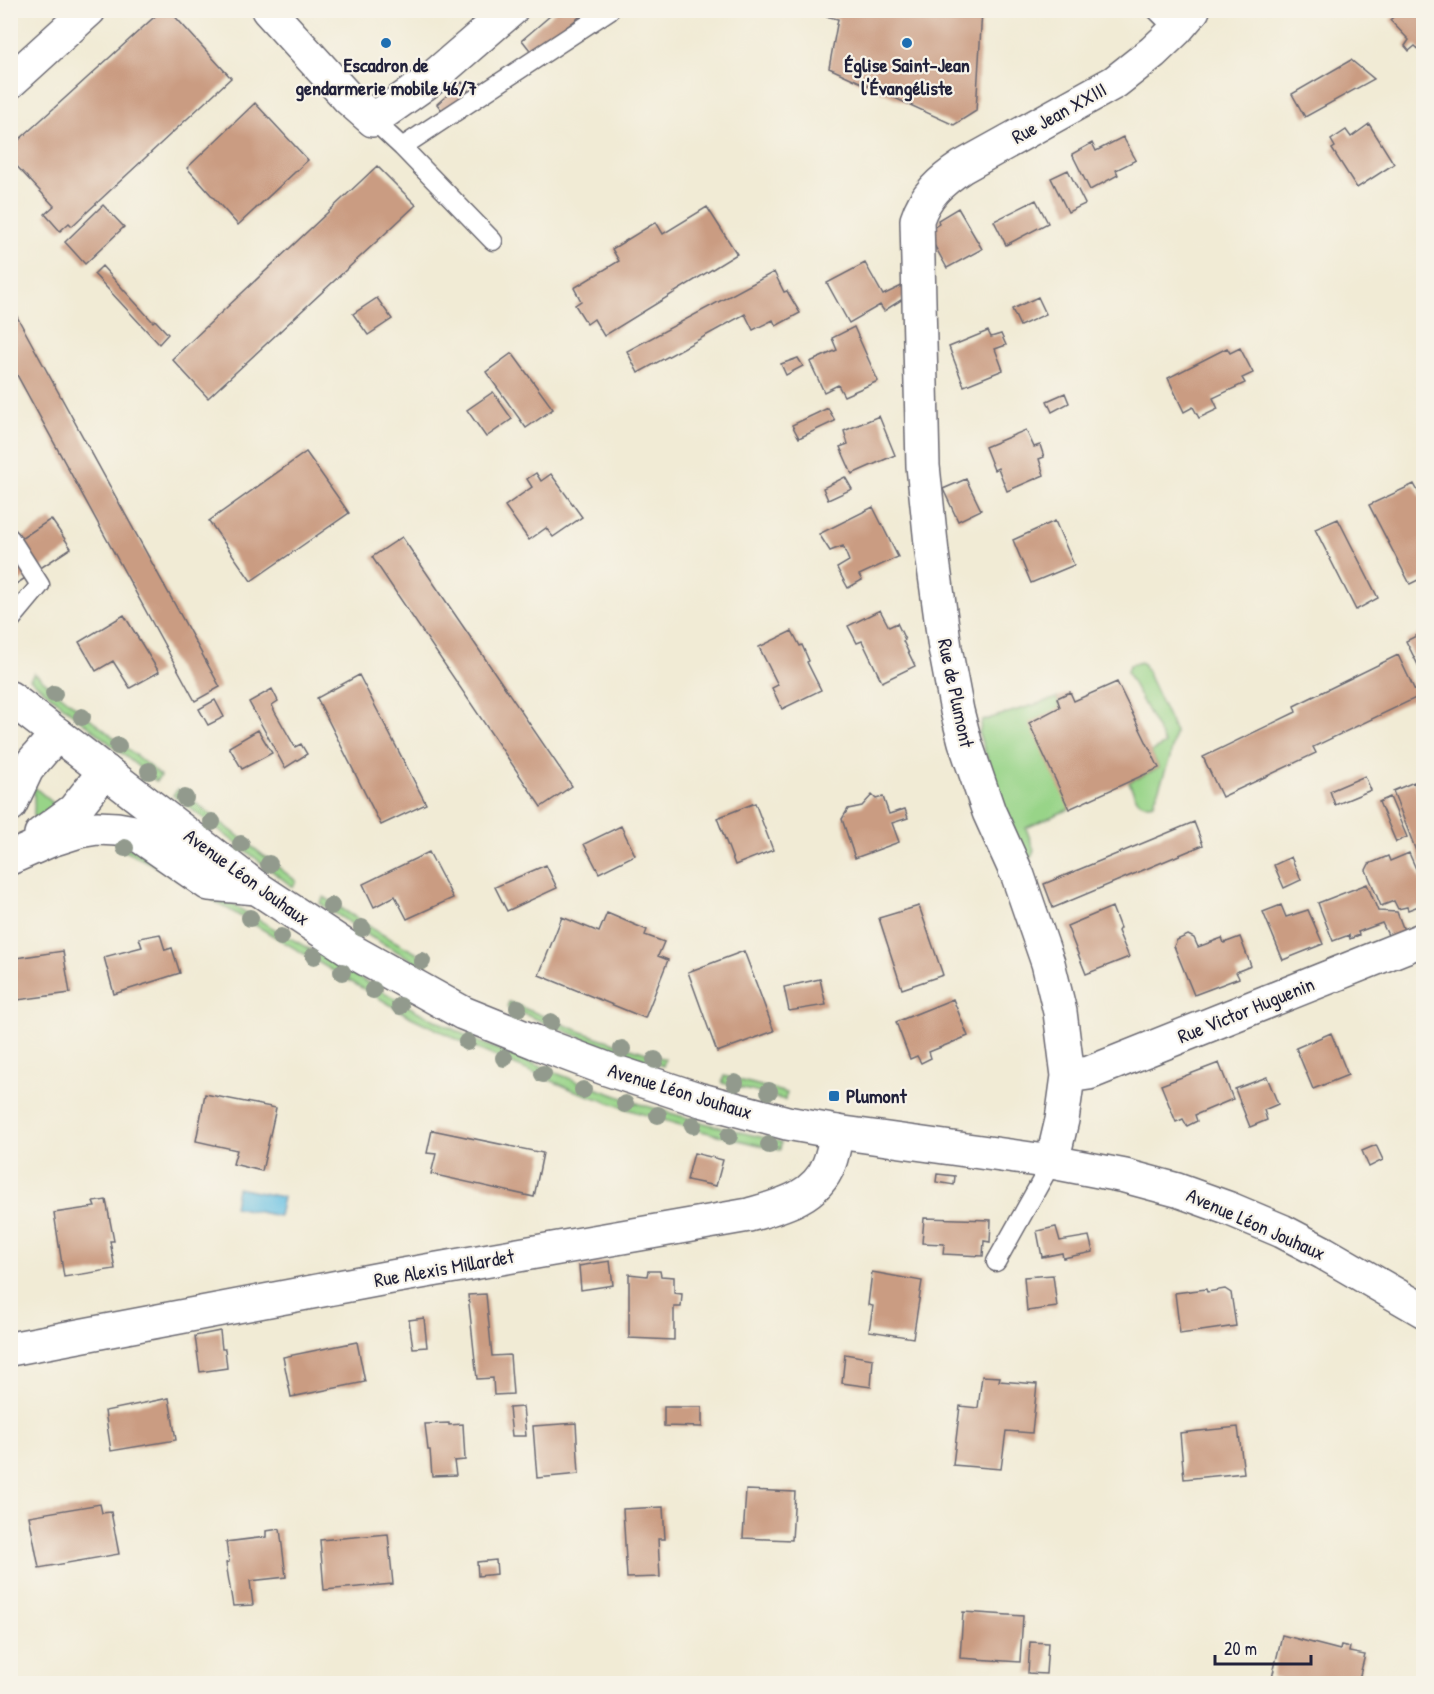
<svg xmlns="http://www.w3.org/2000/svg" width="1434" height="1694" font-family="'Patrick Hand',sans-serif">
<style>
.green{fill:#98d488;stroke:#5d7b62;stroke-width:1.5}
.water{fill:#65c0e3;stroke:#44718f;stroke-width:1.5}
.building{fill:#ca9c82}
.lines{fill:none;stroke-linecap:round;stroke-linejoin:round}
.service-casing{stroke:#6a6871;stroke-width:21}
.minor-casing{stroke:#6a6871;stroke-width:36}
.secondary-casing{stroke:#6a6871;stroke-width:36}
.service{stroke:#fff;stroke-width:18}
.minor{stroke:#fff;stroke-width:33}
.secondary{stroke:#fff;stroke-width:33}
.tree{fill:#929a8d}
.poi-dot{fill:#1f6fb2;stroke:#f7f3e8;stroke-width:2}
.labels{text-anchor:middle;stroke-width:4.5;stroke-linejoin:round;paint-order:stroke}
.poi-label{font-size:20px;font-weight:bold;fill:#22223b;stroke:#f7f3e8}
.street-label{font-size:20px;fill:#22223b;stroke:#f7f3e8}
</style>
<rect width="100%" height="100%" fill="#f7f3e8"/>
<filter id="ink" filterUnits="userSpaceOnUse"><feTurbulence type="fractalNoise" baseFrequency=".0167" numOctaves="2"/><feDisplacementMap in="SourceGraphic" scale="12" xChannelSelector="R" yChannelSelector="G"/><feConvolveMatrix kernelMatrix="1 2 1 2 8 2 1 2 1" color-interpolation-filters="sRGB"/></filter>
<filter id="wash" filterUnits="userSpaceOnUse"><feTurbulence type="fractalNoise" baseFrequency=".008" numOctaves="4" result="noise"/><feDisplacementMap in="SourceGraphic" scale="24" xChannelSelector="R" yChannelSelector="G"/><feGaussianBlur stdDeviation="1.35" result="paint"/><feColorMatrix in="noise" values="0 0 0 0 0 0 0 0 0 0 0 0 0 0 0 0 0 1.4 0 .05"/><feComposite in="paint" operator="in"/></filter>
<g filter="url(#wash)">
<rect width="100%" height="100%" fill="#f1ebd5"/>
<path class="green" d="M1141,662L1144,665L1175,732L1170,758L1155,799L1154,803C1136,808 1135,794 1129,782L1159,768L1151,752L1165,744L1128,674L1127,671L1130,665Z
M34,673L161,776L156,781L30,679Z
M1057,698L1060,707L1069,809L1026,828L1034,850L1031,857L1025,860L1021,858L979,734L982,721L991,718Z
M33,786L59,808L32,830C35,815 35,802 33,786Z
M178,789L296,881L293,887L173,795Z
M119,842L195,883L415,1010L477,1041L576,1081L640,1104L704,1123L781,1142L780,1150L701,1131L636,1112L573,1090L473,1047L411,1017L150,863L118,848Z
M324,897L376,931L429,960L425,967L371,937L320,903Z
M509,1002L587,1034L665,1059L663,1066L585,1039L507,1007Z
M724,1076L787,1093L785,1100L722,1083Z"/>
<path class="water" d="M237,1188L283,1197L279,1216L234,1207Z"/>
<g id="blocks">
<path class="building" d="M162,10H169L231,78L72,226L69,223L60,231L45,214L54,206L10,159V148Z
M557,10H588L533,54L522,40Z
M826,10H982L976,111L954,125L829,68L838,19L825,16Z
M1400,10H1424V54L1415,46L1409,51L1405,46L1409,40L1390,20Z
M1351,60L1374,79L1305,117L1292,94Z
M462,82L471,95L444,113L437,104Z
M255,103L308,160L238,225L187,168Z
M1369,124L1394,164L1357,188L1332,149L1335,147L1331,140L1346,130L1351,137Z
M1123,137L1136,160L1116,170L1118,175L1090,190L1072,154L1092,143L1096,151Z
M377,166L416,205L208,398L172,359Z
M1068,170L1085,204L1068,212L1051,178Z
M1036,200L1048,223L1006,245L994,221Z
M103,205L124,227L85,264L65,242Z
M707,207L737,254L604,336L594,319L587,324L575,305L581,301L574,288L619,261L612,249L656,222L663,234Z
M958,208L982,249L947,268L927,232L939,224L938,220Z
M865,263L883,295L908,283L909,295L884,311L880,305L849,323L827,283Z
M102,266L153,322L155,320L168,334L159,344L94,274Z
M774,272L784,292L787,291L800,313L776,326L773,320L753,330L745,314L638,373L627,351Z
M1038,297L1046,314L1020,326L1012,309Z
M377,298L392,319L368,335L353,314Z
M10,304L220,687L195,701L10,362Z
M854,327L878,381L844,396L838,385L824,392L810,362L837,350L832,338Z
M988,331L991,337L1001,334L1006,345L995,349L1003,370L964,386L949,347Z
M1227,348L1230,353L1240,348L1253,373L1242,378L1245,383L1213,398L1218,409L1199,418L1193,407L1184,412L1168,378Z
M512,353L553,409L526,428L486,372Z
M798,358L803,366L786,375L781,364Z
M493,392L512,419L486,437L467,410Z
M1065,393L1069,403L1052,412L1047,401Z
M828,408L835,421L799,438L792,425Z
M879,416L895,455L852,474L840,447L848,444L844,431Z
M1026,430L1034,447L1040,445L1044,457L1039,459L1044,475L1007,491L998,468L994,470L985,447Z
M306,452L349,513L251,581L209,521Z
M536,473L541,481L551,474L582,517L553,537L546,528L529,540L505,506L532,487L527,479Z
M845,477L852,489L828,500L823,488Z
M966,479L981,510L958,521L943,489Z
M1414,484L1424,502V577L1410,584L1369,505Z
M873,507L898,557L859,575L862,580L848,588L837,568L849,561L843,546L830,551L819,534Z
M51,519L71,548L10,588V546Z
M1338,519L1378,598L1356,610L1315,529Z
M1055,521L1074,565L1031,583L1013,540Z
M402,537L572,786L541,807L372,557Z
M880,610L889,627L897,623L905,640L903,641L915,666L882,682L862,641L857,643L848,626Z
M124,615L159,672L130,688L113,661L96,671L79,642Z
M792,631L800,646L802,645L809,661L807,662L821,690L782,709L772,688L778,685L759,647Z
M1424,632V677L1406,641Z
M1398,655L1418,697L1313,747L1316,753L1222,797L1203,757L1296,712L1294,706Z
M359,675L426,804L381,825L317,698Z
M1117,682L1159,768L1069,809L1029,723L1060,707L1057,698L1070,692L1074,701Z
M272,689L278,701L272,705L275,712L295,747L301,744L307,754L285,768L249,702Z
M215,700L224,717L208,725L199,709Z
M258,730L272,753L242,769L229,747Z
M1365,776L1371,790L1335,805L1330,791Z
M1414,782L1419,796H1421L1424,803V864H1421L1393,791Z
M872,795L876,799L883,797L889,814L905,809L908,818L892,823L899,842L855,858L842,819L848,809L862,806Z
M1390,797L1407,837L1396,842L1379,802Z
M755,803L773,850L735,865L717,818Z
M1194,822L1203,845L1053,908L1044,884Z
M621,826L635,855L599,873L584,844Z
M429,852L453,898L407,919L395,896L374,907L363,884Z
M1409,853L1424,887V904L1408,910L1407,907L1398,909L1394,901L1381,906L1366,870L1369,864L1388,856L1390,861Z
M1291,857L1301,880L1284,888L1274,865Z
M546,865L557,888L507,911L495,887Z
M1367,884L1378,911L1397,912L1405,933L1390,939L1382,923L1358,932L1359,935L1350,939L1349,935L1333,941L1318,903Z
M1281,905L1286,917L1308,910L1323,944L1283,960L1263,912Z
M919,906L943,975L902,989L879,918Z
M1112,907L1120,928L1118,931L1129,957L1086,974L1067,926Z
M607,913L647,930L645,935L664,942L658,956L668,960L645,1018L539,975L562,917L599,932Z
M160,934L165,950L172,948L180,973L114,994L104,957L142,947L139,938Z
M1188,935L1194,938L1198,947L1222,938L1224,943L1240,937L1251,966L1236,972L1239,978L1194,995L1174,946L1177,940Z
M63,951L70,993L10,1001V959Z
M744,951L774,1031L717,1052L688,972Z
M820,979L826,1005L789,1011L784,987Z
M953,999L968,1036L929,1052L931,1058L921,1063L917,1056L910,1059L896,1022Z
M1331,1033L1348,1075L1313,1089L1296,1048Z
M1219,1063L1233,1099L1195,1115L1197,1121L1187,1126L1183,1119L1176,1122L1161,1085Z
M1267,1077L1278,1104L1264,1110L1267,1120L1250,1127L1235,1089Z
M205,1094L276,1108L262,1171L233,1164L237,1150L196,1141Z
M432,1130L543,1153L534,1197L431,1174L436,1154L427,1153Z
M1376,1145L1383,1160L1369,1167L1362,1151Z
M694,1153L723,1160L716,1186L687,1180Z
M937,1174L955,1176L954,1185L936,1182Z
M106,1200L114,1241H110L115,1269L64,1277L54,1213L95,1207L93,1202Z
M924,1218L991,1220L990,1242L984,1241L983,1256L943,1254L944,1244L922,1243Z
M1056,1227L1060,1241L1089,1236L1093,1252L1063,1258L1062,1253L1042,1257L1037,1231Z
M610,1261L613,1285L581,1290L579,1266Z
M648,1271H660L661,1276L674,1277V1293L682,1294L681,1307H674V1340L629,1338V1274L647,1276Z
M872,1272L922,1281L913,1338L869,1331L873,1306L868,1305Z
M1053,1275L1057,1307L1027,1311L1024,1277Z
M1206,1289L1207,1292L1225,1289L1231,1293L1236,1326L1180,1334L1175,1293Z
M486,1294L492,1356L510,1355L513,1394L494,1395L493,1378L477,1379L468,1295Z
M424,1318L427,1347L413,1348L409,1320Z
M220,1331L222,1349H225L227,1368L200,1372L195,1336Z
M357,1342L365,1382L291,1397L283,1357Z
M845,1354L873,1359L871,1387L842,1383Z
M982,1376L1000,1377L999,1381L1037,1384L1032,1433L1006,1431L1001,1469L953,1465L960,1406L978,1408Z
M169,1398L176,1440L111,1451L105,1411Z
M523,1407L526,1436H512L509,1408Z
M664,1407H702V1427L664,1426Z
M449,1423V1425L463,1424L465,1460L454,1461L456,1475L432,1476L430,1450H428L425,1424Z
M576,1423L579,1474L537,1478L533,1426Z
M1238,1427L1244,1473L1184,1479L1180,1433Z
M746,1490L795,1492L792,1540L743,1538Z
M100,1504L102,1513L111,1512L119,1554L39,1568L29,1516Z
M663,1507L665,1539H658L660,1577L627,1578L623,1509Z
M280,1529L286,1577L250,1581L253,1605L233,1606L226,1563L229,1562L226,1542L266,1537V1531Z
M388,1534L393,1584L324,1590L320,1540Z
M496,1560L497,1574L478,1576L477,1562Z
M963,1612L1023,1616L1020,1662L960,1658Z
M1282,1635L1340,1650L1341,1645L1350,1647L1349,1652L1365,1655L1358,1683H1296L1272,1678Z
M1030,1642L1048,1643L1046,1674L1028,1673Z"/>
</g>
</g>
<g filter="url(#ink)">
<use href="#blocks" fill-opacity="0" stroke="#6a6871" stroke-width="1.5"/>
<g class="lines">
<defs>
<path id="service" d="M1156,10L1176,30
M373,120L402,147L493,241
M402,147L610,10
M10,538L40,585L10,621
M996,1262L1052,1162"/>
<path id="minor" d="M268,10L348,98L373,120L430,80L511,10
M10,82L89,10
M10,805L27,769L57,734
M41,834L74,810L105,771
M10,858L51,840L79,831L97,828L117,829L134,832L209,884L257,888
M1068,1076L1089,1073L1424,939
M1052,1162L1062,1120L1068,1076L1060,1012L1048,963L1018,876L989,812L965,742L957,711L945,648L932,553L923,466L917,220C925,195 941,181 962,167L1115,82L1153,52L1176,30L1193,10
M10,1349L386,1278L749,1215C780,1206 816,1198 829,1164C833,1154 835,1143 837,1132"/>
<path id="secondary" d="M10,698L257,888L357,954L463,1013L535,1042L607,1069L701,1100L787,1123L837,1132L1052,1162L1125,1176L1177,1190L1230,1209L1282,1231L1324,1253L1424,1311"/>
</defs>
<use href="#service" class="service-casing"/>
<use href="#minor" class="minor-casing"/>
<use href="#secondary" class="secondary-casing"/>
<use href="#service" class="service"/>
<use href="#minor" class="minor"/>
<use href="#secondary" class="secondary"/>
</g>
<g class="tree">
<circle cx="54" cy="694" r="9"/>
<circle cx="82" cy="717" r="9"/>
<circle cx="118" cy="746" r="9"/>
<circle cx="149" cy="771" r="9"/>
<circle cx="185" cy="798" r="9"/>
<circle cx="212" cy="822" r="9"/>
<circle cx="241" cy="844" r="9"/>
<circle cx="125" cy="848" r="9"/>
<circle cx="269" cy="864" r="9"/>
<circle cx="331" cy="906" r="9"/>
<circle cx="250" cy="918" r="9"/>
<circle cx="362" cy="928" r="9"/>
<circle cx="281" cy="937" r="9"/>
<circle cx="314" cy="956" r="9"/>
<circle cx="422" cy="961" r="9"/>
<circle cx="342" cy="972" r="9"/>
<circle cx="373" cy="990" r="9"/>
<circle cx="400" cy="1006" r="9"/>
<circle cx="518" cy="1008" r="9"/>
<circle cx="551" cy="1022" r="9"/>
<circle cx="467" cy="1042" r="9"/>
<circle cx="622" cy="1049" r="9"/>
<circle cx="504" cy="1058" r="9"/>
<circle cx="655" cy="1060" r="9"/>
<circle cx="543" cy="1074" r="9"/>
<circle cx="735" cy="1083" r="9"/>
<circle cx="583" cy="1090" r="9"/>
<circle cx="769" cy="1091" r="9"/>
<circle cx="625" cy="1104" r="9"/>
<circle cx="658" cy="1115" r="9"/>
<circle cx="693" cy="1125" r="9"/>
<circle cx="729" cy="1136" r="9"/>
<circle cx="769" cy="1145" r="9"/>
</g>
</g>
<g class="poi-dot">
<circle cx="386" cy="43" r="6"/>
<circle cx="907" cy="43" r="6"/>
<rect x="828" y="1090" width="12" height="12" rx="3"/>
</g>
<g class="labels">
<g class="poi-label">
<text x="386" y="72">Escadron de<tspan x="386" dy="23">gendarmerie mobile 46/7</tspan></text>
<text x="907" y="72">Église Saint-Jean<tspan x="907" dy="23">l'Évangéliste</tspan></text>
<text x="846" y="1103" text-anchor="start">Plumont</text>
</g>
<g class="street-label">
<text transform="translate(1059 113) rotate(-29)" y="7">Rue Jean XXIII</text>
<text transform="translate(956 693) rotate(78)" y="7">Rue de Plumont</text>
<text transform="translate(247 877) rotate(36)" y="7">Avenue Léon Jouhaux</text>
<text transform="translate(1246 1010) rotate(-22)" y="7">Rue Victor Huguenin</text>
<text transform="translate(680 1091) rotate(17)" y="7">Avenue Léon Jouhaux</text>
<text transform="translate(1256 1224) rotate(24)" y="7">Avenue Léon Jouhaux</text>
<text transform="translate(444 1268) rotate(-10)" y="7">Rue Alexis Millardet</text>
</g>
</g>
<rect width="1434" height="1694" fill="none" stroke="#f7f3e8" stroke-width="36"/>
<path d="M1215 1655v9h96v-9" fill="none" stroke="#22223b" stroke-width="3"/>
<text x="1224" y="1655" font-size="18" fill="#22223b" stroke="#f7f3e8" stroke-width="4.5" paint-order="stroke">20 m</text>
</svg>
